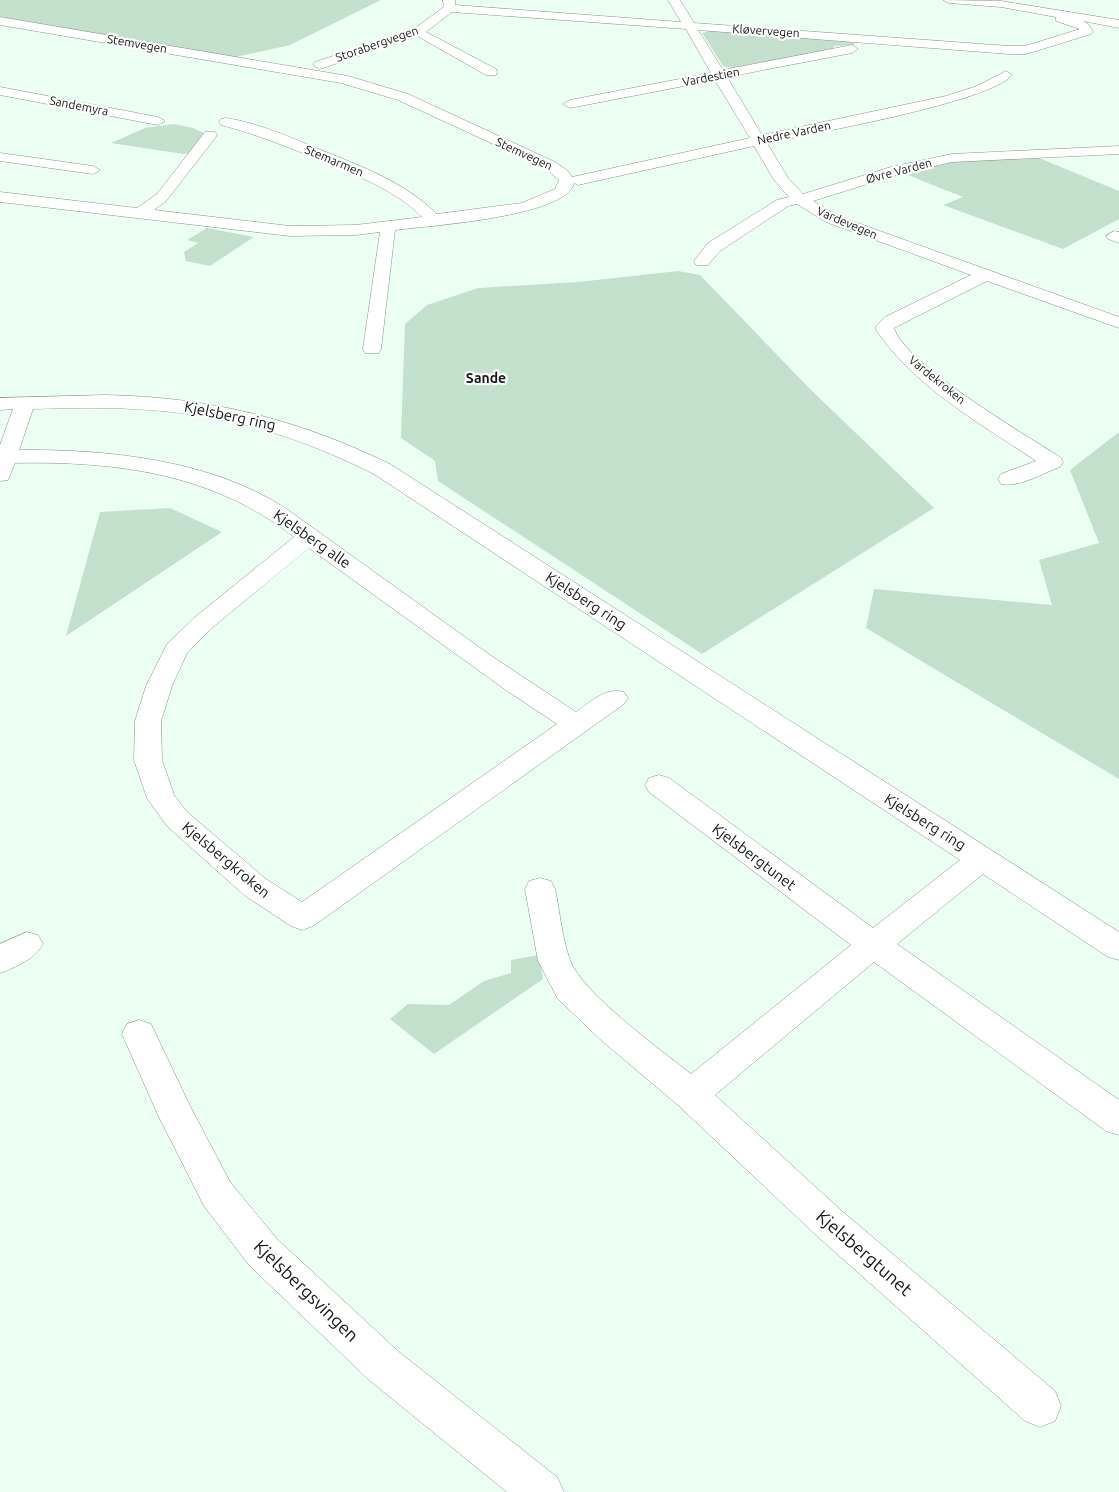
<svg xmlns="http://www.w3.org/2000/svg" width="1119" height="1492" font-family="Ubuntu,sans-serif">
<style>
.green{fill:#c3e0cd}
.lines{fill:none;stroke-linecap:round;stroke-linejoin:round}
.minor-casing{stroke:#829488;stroke-width:1}
.minor{fill:#fff;fill-rule:evenodd}
.labels{text-anchor:middle;stroke-width:4.5;stroke-linejoin:round;paint-order:stroke}
.far-street-label{font-size:12px;fill:#111814;stroke:#fff}
.far-neighbourhood-label{font-size:14px;font-weight:bold;fill:#111814;stroke:#fff}
.street-label{font-size:15px;fill:#111814;stroke:#fff}
.near-street-label{font-size:18px;fill:#111814;stroke:#fff}
</style>
<rect width="100%" height="100%" fill="#ebfff2"/>
<path class="green" d="M0,0H381L290,45L236,57L0,18Z
M713,30L853,40L854,45L834,46L833,52L737,69L723,66L702,33Z
M174,124L193,128L208,135L191,153L183,154L111,143L145,128Z
M1034,156L1119,191V219L1063,249L943,205L963,197L905,174L958,160Z
M207,228L254,237L210,266L186,261L184,252L198,243L187,240Z
M678,271L700,275L810,389L934,508L702,654L438,481L435,461L401,438L405,324L427,305L478,288L578,282Z
M1119,432V779L866,628L874,589L1052,605L1039,560L1099,543L1070,470Z
M170,508L222,532L66,636L100,512Z
M539,955L543,979L434,1054L390,1019L408,1004L449,1005L484,981L511,973V960Z"/>
<g class="lines">
<defs>
<path id="minor" d="M443,0H455V5L681,22L668,0H680L694,23L1009,46H1025L1080,29L1056,21V17L1001,7L949,3L943,0L1001,1L1119,20V28L1083,21L1087,23L1093,31L1091,34L1026,54H1009L698,30L723,70L852,45L858,49L852,53L727,77L762,135L946,96L977,86L1006,71L1012,75C991,102 810,134 767,143L788,178L803,194L891,167L952,154L1119,146V154L952,162L900,174L813,201L838,216L1119,317V328L987,281L894,328C905,364 1024,434 1060,457L1063,462L1060,467C1043,473 1019,488 1001,484L998,479L1001,474L1036,461C978,422 916,388 876,330V326L885,317L971,275L826,222L797,204L788,206L720,251L708,265H696L694,261L708,243L777,200L789,197L774,180L754,146L578,185L574,183C567,217 426,226 395,230L381,349L379,353H365L363,349L380,232L356,235L290,236L0,202V192L137,208L157,194L205,132H215L217,135L215,138L167,200L154,210L290,226L356,225L422,217C394,189 357,176 322,161C288,147 256,134 221,125L219,122L221,119L226,118C259,123 289,137 321,150C363,167 404,182 437,214L522,203L555,189L559,180L545,168L398,100L341,83L0,25V17L348,76L408,94L555,162L567,170L572,177L750,138L715,80L570,108L563,104L570,100L711,73L686,29L452,12L426,32L496,69L497,72L496,75H486L417,36L323,68L319,69L313,65L315,62L414,29L444,7Z
M0,87L158,117L165,121L158,125L0,95Z
M0,153L93,166L100,170L93,174L0,161Z
M1114,231L1119,232V243L1108,239L1106,236Z
M106,395C209,397 297,419 390,464L1119,932V960L1108,957L983,874L897,944L1119,1100V1135L1106,1131L874,962L715,1095L843,1212L1055,1391L1061,1406L1055,1421L1040,1427L1025,1421L817,1236L679,1106L601,1040L558,999L538,961L525,889L529,881L540,878L551,881L555,889C560,912 562,938 570,960C582,993 661,1050 691,1074L851,945L649,792L645,785L649,778L659,775L669,778L873,928L960,860L374,474C254,414 166,404 33,409L19,450C107,449 214,460 288,510L490,655L576,712C591,702 605,687 624,692L628,698L624,704L313,926L302,930L291,926L244,895L167,826L147,798L134,760L135,721L146,686L167,644L195,617L294,537C213,473 115,461 15,463L8,480L0,481V445L13,409L0,410V398ZM309,548L503,688L557,724L302,902L266,879L187,812L174,795L162,760L161,721L172,686L187,653L213,627Z
M27,932L38,935L43,944C35,959 16,967 0,973V944Z
M139,1020L151,1024L190,1106L230,1182L277,1239L399,1352L557,1477L564,1492H507L369,1380L249,1265L204,1206L158,1115L122,1034L127,1024Z"/>
</defs>
<use href="#minor" class="minor-casing"/>
<use href="#minor" class="minor"/>
</g>
<g class="labels">
<g class="far-street-label">
<text transform="translate(766 31) rotate(4)" y="4">Kløvervegen</text>
<text transform="translate(137 44) rotate(10)" y="4">Stemvegen</text>
<text transform="translate(377 44) rotate(-19)" y="4">Storabergvegen</text>
<text transform="translate(711 77) rotate(-11)" y="4">Vardestien</text>
<text transform="translate(79 106) rotate(11)" y="4">Sandemyra</text>
<text transform="translate(794 133) rotate(-12)" y="4">Nedre Varden</text>
<text transform="translate(524 154) rotate(25)" y="4">Stemvegen</text>
<text transform="translate(334 161) rotate(23)" y="4">Stemarmen</text>
<text transform="translate(899 171) rotate(-15)" y="4">Øvre Varden</text>
<text transform="translate(847 223) rotate(23)" y="4">Vardevegen</text>
<text transform="translate(937 380) rotate(39)" y="4">Vardekroken</text>
</g>
<g class="far-neighbourhood-label">
<text x="486" y="383">Sande</text>
</g>
<g class="street-label">
<text transform="translate(230 416) rotate(12)" y="5">Kjelsberg ring</text>
<text transform="translate(312 539) rotate(35)" y="5">Kjelsberg alle</text>
<text transform="translate(586 601) rotate(33)" y="5">Kjelsberg ring</text>
<text transform="translate(925 822) rotate(32)" y="5">Kjelsberg ring</text>
<text transform="translate(754 857) rotate(37)" y="5">Kjelsbergtunet</text>
<text transform="translate(226 860) rotate(40)" y="5">Kjelsbergkroken</text>
</g>
<g class="near-street-label">
<text transform="translate(864 1253) rotate(41)" y="6">Kjelsbergtunet</text>
<text transform="translate(306 1291) rotate(44)" y="6">Kjelsbergsvingen</text>
</g>
</g>
</svg>
